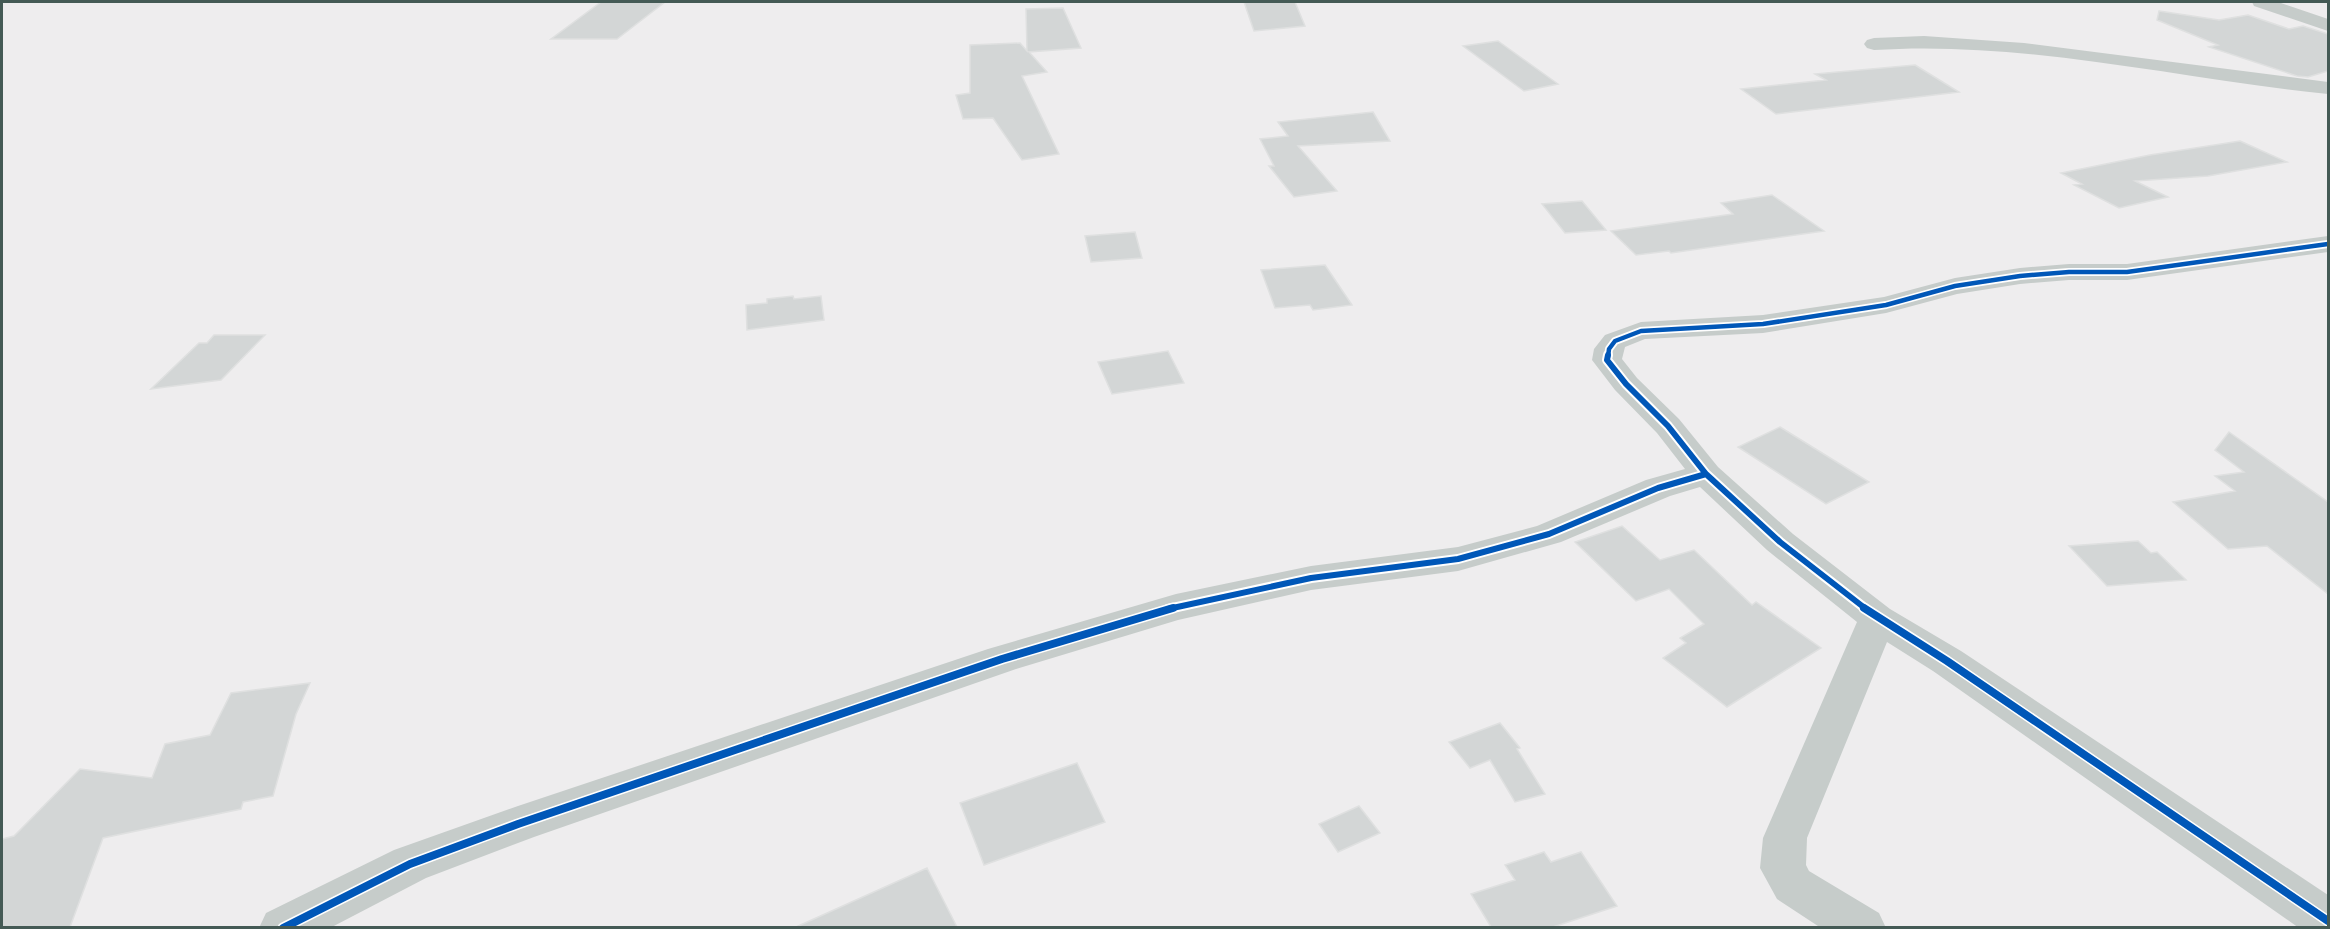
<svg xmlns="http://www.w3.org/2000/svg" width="2330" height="929" font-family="Helvetica,sans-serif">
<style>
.building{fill:#d3d6d6;stroke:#dfe0e0;stroke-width:1.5}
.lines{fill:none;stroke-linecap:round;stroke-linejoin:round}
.street{fill:#c6ccca;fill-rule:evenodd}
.cycleway-far2-casing{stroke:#fff;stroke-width:8}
.cycleway-far1-casing{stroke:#fff;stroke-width:10}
.cycleway-casing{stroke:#fff;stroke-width:11}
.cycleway-far2{stroke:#0057b8;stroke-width:4.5}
.cycleway-far1{stroke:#0057b8;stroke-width:6}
.cycleway{stroke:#0057b8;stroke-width:8}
</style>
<rect width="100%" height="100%" fill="#eeedee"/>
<path class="building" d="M601,2H665L617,39H551Z
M1244,2H1295L1305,26L1254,31Z
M1063,8L1081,48L1029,52L1047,72L1022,76L1059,154L1022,160L993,118L963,119L956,95L970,93V45L1020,43L1027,51L1026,9Z
M2159,11L2219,20L2248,15L2289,29L2303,26L2328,34V71L2308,77L2297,76L2209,47L2218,45L2157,20Z
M1498,41L1558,84L1524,91L1463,46Z
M1915,65L1959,92L1776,114L1741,89L1826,80L1815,74Z
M1373,112L1390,141L1298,146L1337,191L1294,197L1269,166H1274L1260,139L1288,136L1278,122Z
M2240,141L2287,162L2208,176L2135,181L2168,197L2119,208L2074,185L2082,184L2061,173L2150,155Z
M1772,195L1824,231L1671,253L1669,251L1636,255L1611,231L1733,214L1721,203Z
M1582,201L1606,230L1565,233L1542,204Z
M1135,232L1142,258L1091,262L1085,236Z
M1325,265L1352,305L1313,310L1310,305L1275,308L1261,270Z
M793,296L794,299L821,296L824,320L747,330L746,305L767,303V299Z
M214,335H265L221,380L151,389L199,343H207Z
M1168,351L1184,383L1112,394L1098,362Z
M1780,427L1869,482L1826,504L1738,447Z
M2229,432L2328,502V594L2267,546L2228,549L2173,502L2235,491L2215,476L2244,472L2215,450Z
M1622,526L1660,560L1694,550L1752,605L1756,602L1821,648L1727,707L1663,658L1686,643L1680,638L1704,624L1669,589L1636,601L1575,542Z
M2138,541L2151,553L2157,552L2186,580L2107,586L2069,546Z
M310,683L296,714L273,796L243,802L241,809L103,838L70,927H2V839L14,836L80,769L152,778L165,744L210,735L231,693Z
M1500,723L1520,748L1517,749L1545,794L1515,802L1490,760L1470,768L1449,742Z
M1077,763L1105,822L984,865L960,803Z
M1359,806L1380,833L1338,852L1319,824Z
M1544,852L1551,862L1581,852L1617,906L1553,927H1491L1471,894L1515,880L1505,865Z
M927,868L957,927H796Z"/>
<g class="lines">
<path class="street" d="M2252,2H2278L2328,19V31L2254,6Z
M1924,36L2024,43L2328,82V94C2179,79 2024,40 1874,50L1867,48L1864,44L1867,40L1874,38Z
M2328,236V252L2127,280H2069L2020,284L1957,294L1886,313L1763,333L1645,339L1625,347L1622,359L1637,378L1679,419L1718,467L1793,534L1890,609L1961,651L2328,895V928H2299L1933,671L1887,642L1807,838L1806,865L1809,871L1879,913L1886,928H1821L1777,899L1760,868L1763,838L1857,622L1767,550L1700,487L1670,496L1561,542L1458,571L1311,590L1178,620L1016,669L534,837L426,878L330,928H259L266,913L394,850L518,806L988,649L1176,594L1311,566L1458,547L1537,526L1646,480L1685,469L1657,433L1615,390L1592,360L1594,349L1605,335L1641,322L1763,315L1884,297L1955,278L2020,268L2069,264H2127Z"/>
<defs>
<path id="cycleway-far2" d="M1608,357L1609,349L1615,341L1641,331L1763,324L1886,305L1955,286L2020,276L2069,272H2127L2328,244"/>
<path id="cycleway-far1" d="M1608,355L1607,360L1626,384L1668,426L1706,474L1780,542L1866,609
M1168,609L1311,578L1458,559L1549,534L1658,488L1706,474"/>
<path id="cycleway" d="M1864,608L1947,661L2328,921
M283,928L410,864L518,824L1002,659L1173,608"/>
</defs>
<use href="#cycleway-far2" class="cycleway-far2-casing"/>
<use href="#cycleway-far1" class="cycleway-far1-casing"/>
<use href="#cycleway" class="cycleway-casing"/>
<use href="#cycleway-far2" class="cycleway-far2"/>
<use href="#cycleway-far1" class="cycleway-far1"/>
<use href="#cycleway" class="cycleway"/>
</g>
<rect width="2330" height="929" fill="none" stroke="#445a55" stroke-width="6"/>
</svg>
